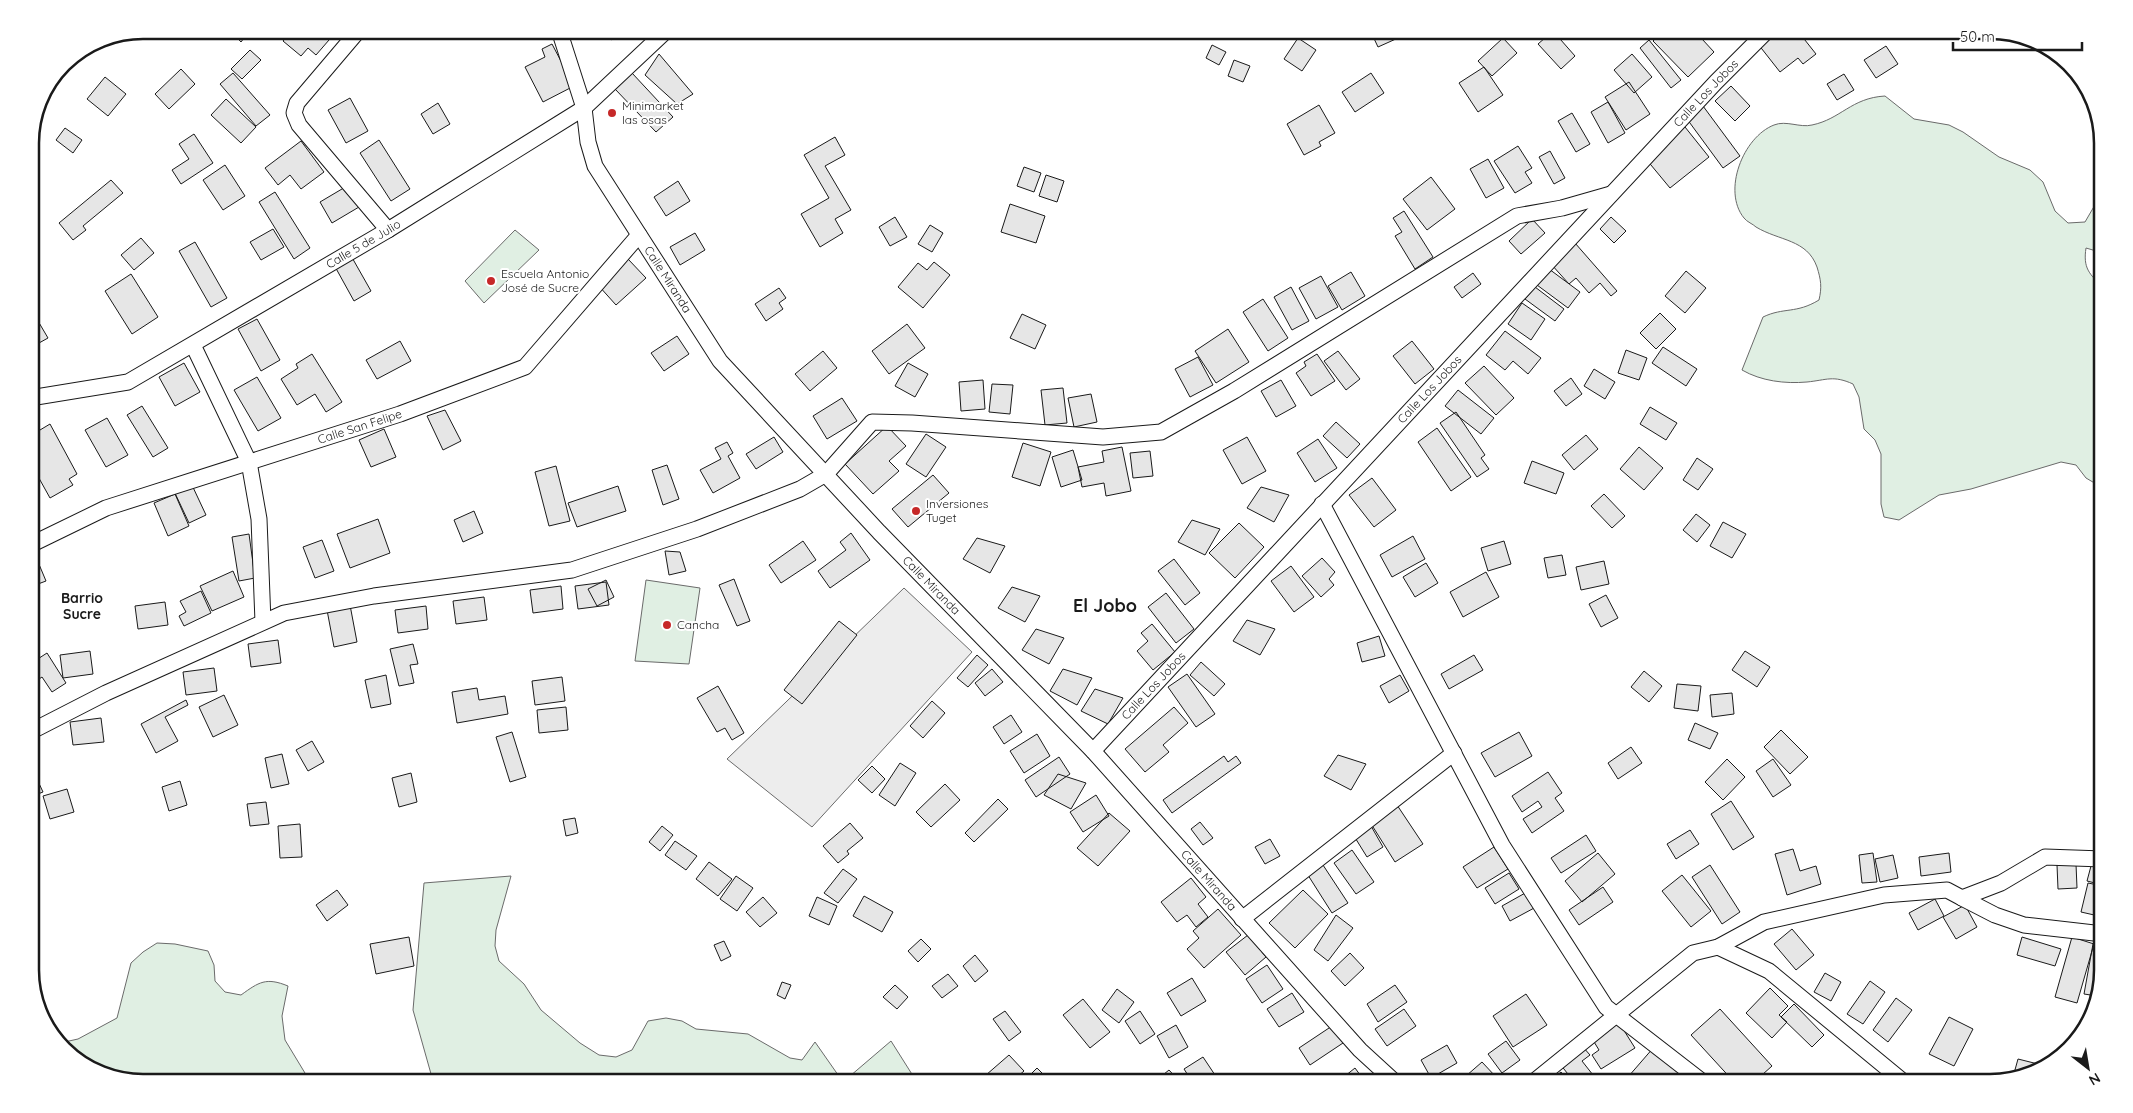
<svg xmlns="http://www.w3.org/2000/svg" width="2133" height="1113" font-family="Quicksand,sans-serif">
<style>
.green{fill:#e0efe3;stroke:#6a6a6a}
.parking{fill:#ededed;stroke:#6a6a6a}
.building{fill:#e6e6e6;stroke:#1a1a1a}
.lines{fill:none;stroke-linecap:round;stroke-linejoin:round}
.street-casing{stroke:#1a1a1a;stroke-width:17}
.street{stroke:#fff;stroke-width:15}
.poi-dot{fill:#c62828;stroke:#fff;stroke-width:2}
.labels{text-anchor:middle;stroke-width:4;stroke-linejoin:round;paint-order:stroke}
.street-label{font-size:12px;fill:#1a1a1a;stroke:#fff}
.poi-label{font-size:12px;fill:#1a1a1a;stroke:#fff;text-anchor:start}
.neighbourhood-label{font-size:14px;font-weight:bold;fill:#1a1a1a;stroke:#fff}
.district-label{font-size:18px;font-weight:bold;fill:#1a1a1a;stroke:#fff}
.rim{fill:none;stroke:#1a1a1a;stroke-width:2.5}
</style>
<rect width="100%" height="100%" fill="#fff"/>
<path class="green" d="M1885,96L1914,119L1949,125L1963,132L1999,157L2030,170L2043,182L2055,211L2068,223L2085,222L2103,191V253L2086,248C2083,268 2089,274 2103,287V488L2086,478L2076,465L2061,462L1971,489L1939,495L1899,520L1884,517L1881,504V454L1875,440L1864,429L1859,397L1853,384C1833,375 1827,380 1807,382C1785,384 1761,381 1742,370L1763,317C1784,307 1796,314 1819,300C1822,287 1821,280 1817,267C1807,239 1779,241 1756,227C1753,224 1747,222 1744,218C1722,191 1743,137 1774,125C1786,120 1800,128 1812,125C1841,119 1851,98 1885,96Z
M515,230L539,250L484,303L465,281Z
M646,580L700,588L689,664L635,661Z
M511,876L496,930L495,946L499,961L524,984L541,1010L580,1043L599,1055L616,1057L632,1050L648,1021L666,1018L682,1021L696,1029L748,1034L790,1058L802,1060L815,1042L843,1082L891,1041L915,1079L912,1083H430L433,1081L413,1010L424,883Z
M157,943L175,944L208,951L214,965L215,981L225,992L241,995C259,982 266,977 288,986L282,1016L285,1040L311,1083H142L92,1071L60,1043L78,1039L117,1018L131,963L143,952Z"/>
<path class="parking" d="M904,588L972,652L812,827L727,759Z"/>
<path class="building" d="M230,30H265L258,38L250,30L241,42Z
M292,30H317L329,40L316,55L308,48L301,56L283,41Z
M603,30H624L611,40Z
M1211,30H1227V34Z
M1370,30H1395L1398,38L1378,47Z
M1664,30H1712L1702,39L1714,52L1688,77L1653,41Z
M1720,30H1737L1730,38Z
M1777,30H1797L1816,54L1803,64L1798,58L1780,72L1758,44Z
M1828,30H1846L1833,38Z
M1553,31L1575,56L1561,69L1538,44Z
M1298,38L1316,50L1302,71L1284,59Z
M1503,38L1517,53L1492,76L1478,61Z
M1649,40L1681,80L1671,88L1640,48Z
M552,44L574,86L543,102L525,67L545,57L542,49Z
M1212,45L1226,52L1219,65L1206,58Z
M1886,46L1898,64L1876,78L1864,60Z
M250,50L261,60L242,79L231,69Z
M659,54L693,94L677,104L645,75Z
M1632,54L1652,77L1634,93L1614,70Z
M1234,60L1250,66L1243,82L1228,76Z
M1484,67L1503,95L1478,112L1459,83Z
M181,69L195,84L169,109L155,94Z
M233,73L270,115L256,126L220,84Z
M632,73L673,117L656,132L615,89Z
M1371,73L1384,93L1355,112L1342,92Z
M1844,74L1854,90L1837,100L1827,84Z
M105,77L126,94L108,116L87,99Z
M1629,82L1650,114L1626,130L1605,97Z
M1731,86L1750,106L1735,121L1715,101Z
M350,98L368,131L346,143L328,110Z
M226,99L256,127L241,143L211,115Z
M1608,102L1625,133L1608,143L1591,112Z
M438,103L450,124L433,134L421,114Z
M1319,105L1335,133L1319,142L1321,146L1304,155L1287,124Z
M1703,106L1740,156L1723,168L1687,119Z
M1572,113L1590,144L1576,152L1558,121Z
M1685,127L1709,157L1670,188L1646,159Z
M65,128L82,140L73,153L56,140Z
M194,134L213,163L181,184L172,170L189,159L179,144Z
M835,137L845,155L825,166L851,210L835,219L843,233L820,247L801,214L829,198L804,155Z
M379,140L410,189L391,201L360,153Z
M301,141L324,172L301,189L290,175L278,185L265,168Z
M1518,146L1532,168L1525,172L1532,183L1515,193L1494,161Z
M1550,151L1565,178L1554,184L1539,157Z
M1488,159L1504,188L1486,198L1470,169Z
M225,165L245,196L223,210L203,180Z
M1024,167L1041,173L1034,192L1017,186Z
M1046,175L1064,181L1057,202L1039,196Z
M1431,177L1455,209L1427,230L1403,199Z
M111,180L123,193L83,226L86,230L73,240L59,223Z
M678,181L690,201L666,216L654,197Z
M347,186L359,207L332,223L320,202Z
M275,192L310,248L294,259L259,202Z
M1010,204L1045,216L1036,243L1001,232Z
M1404,211L1433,257L1415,269L1395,236L1402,232L1393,218Z
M895,217L907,237L890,246L879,227Z
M1611,217L1626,231L1614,243L1600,229Z
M1532,219L1545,233L1521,254L1509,241Z
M930,225L943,233L932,252L918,244Z
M273,229L284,247L261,260L250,242Z
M695,233L705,250L680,265L670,247Z
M141,238L154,253L134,270L121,255Z
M195,242L227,298L211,307L179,251Z
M1575,243L1617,291L1611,296L1600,283L1589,293L1576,278L1569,284L1551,264Z
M350,254L371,291L354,301L333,263Z
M628,259L646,278L616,305L598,285Z
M934,262L950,275L923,308L898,287L918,263L927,270Z
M1549,269L1580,292L1568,308L1537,285Z
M1686,271L1706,288L1685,313L1665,296Z
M1351,272L1365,296L1342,310L1328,286Z
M1473,273L1481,284L1462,298L1454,287Z
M131,274L158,317L132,334L105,291Z
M1321,276L1338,307L1316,319L1299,288Z
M1291,287L1309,321L1292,330L1274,297Z
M1535,287L1564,309L1555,321L1525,299Z
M779,288L786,298L779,303L783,309L766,321L755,304Z
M1263,299L1288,338L1268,351L1243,312Z
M1522,303L1545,319L1531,340L1508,324Z
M1660,313L1676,329L1656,349L1640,333Z
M1022,314L1046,325L1035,349L1010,338Z
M257,319L280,360L261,371L238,329Z
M38,321L48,338L30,348V325Z
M907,324L925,348L889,374L872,351Z
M1228,329L1249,362L1216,383L1195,351Z
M1505,331L1541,358L1528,374L1513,361L1505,370L1486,355Z
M677,336L689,354L664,371L651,353Z
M400,341L411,361L377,379L366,360Z
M1412,341L1434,369L1415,384L1393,356Z
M1663,347L1697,369L1686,386L1652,363Z
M1626,350L1647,358L1639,380L1618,373Z
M823,351L837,368L810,391L795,374Z
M1338,351L1360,379L1346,390L1324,361Z
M312,354L342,402L326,412L315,394L297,405L281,379L298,368L296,364Z
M1317,354L1335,381L1311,396L1296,373L1306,366L1304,362Z
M1198,357L1213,385L1190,397L1175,369Z
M184,363L200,392L175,406L159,377Z
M908,363L928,374L915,397L895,386Z
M1484,366L1514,398L1496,415L1465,383Z
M1594,369L1615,382L1605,399L1584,386Z
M257,377L281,418L258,431L234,390Z
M1571,378L1582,394L1566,406L1554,391Z
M983,380L985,409L961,411L959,382Z
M1281,380L1296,406L1276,417L1261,391Z
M992,384L1013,385L1010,414L989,412Z
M1063,388L1067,423L1045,425L1041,390Z
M1458,390L1494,418L1481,434L1445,406Z
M1091,394L1097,422L1074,427L1068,398Z
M842,398L857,421L827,439L813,416Z
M142,406L168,448L153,457L127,415Z
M1650,407L1677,423L1666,440L1640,424Z
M445,410L461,441L443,450L427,416Z
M1456,412L1485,455L1481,458L1489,469L1477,477L1440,423Z
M107,418L128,455L106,467L85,430Z
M1336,422L1360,444L1347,458L1323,436Z
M50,424L77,474L69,479L73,485L50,498L30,462V436Z
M887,426L906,446L889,461L899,471L873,494L845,464Z
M1437,428L1471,477L1451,491L1418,442Z
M384,429L396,457L371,467L359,440Z
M926,434L946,447L926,477L906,464Z
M1586,435L1598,449L1574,470L1562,455Z
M774,437L783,452L756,469L746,454Z
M1247,437L1266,471L1242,484L1223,450Z
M1318,439L1337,468L1315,482L1297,453Z
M727,442L733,453L728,456L740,478L713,493L700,470L721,459L715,448Z
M1023,443L1051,452L1040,486L1012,477Z
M1122,447L1131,491L1106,496L1104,483L1082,487L1078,467L1104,462L1102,451Z
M1639,447L1663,468L1644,490L1620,469Z
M1073,450L1082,480L1061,487L1052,457Z
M1150,451L1153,476L1133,478L1130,453Z
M1697,458L1713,469L1698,490L1683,480Z
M1532,461L1564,473L1556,494L1524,483Z
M667,465L679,499L663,505L652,470Z
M556,466L570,521L549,526L535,472Z
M933,475L949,493L908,527L892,509Z
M1372,478L1396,510L1374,527L1349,495Z
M191,483L206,515L189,523L174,491Z
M618,486L626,511L577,527L568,503Z
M1261,487L1289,495L1274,522L1247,508Z
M175,494L189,526L168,536L154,503Z
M1604,494L1625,516L1612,528L1591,506Z
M474,511L483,533L463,542L454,520Z
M1696,514L1710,525L1697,542L1683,530Z
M378,519L390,553L350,568L337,534Z
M1192,520L1220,529L1205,555L1178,542Z
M1723,522L1746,534L1732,558L1710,546Z
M1239,523L1264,547L1235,578L1209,553Z
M851,533L870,560L830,588L818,571L846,550L840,542Z
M249,534L255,578L239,581L232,537Z
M1413,536L1425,559L1392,577L1380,555Z
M977,538L1005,546L990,573L963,559Z
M322,540L334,571L315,578L303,547Z
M803,541L816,560L781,583L769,565Z
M1504,541L1511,564L1488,571L1481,548Z
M33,550L46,581L30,587V551Z
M665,551L680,552L686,571L669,575Z
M1562,555L1566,575L1548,578L1544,558Z
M1322,558L1335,572L1329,579L1334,585L1321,597L1302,576Z
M1174,559L1200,593L1185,605L1158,571Z
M1604,561L1609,584L1581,590L1576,567Z
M1426,563L1438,583L1415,597L1403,577Z
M1291,566L1314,597L1294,612L1271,581Z
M233,571L244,597L212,611L200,586Z
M1486,572L1499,597L1463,617L1450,592Z
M734,579L750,621L737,626L719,585Z
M606,580L614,597L597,606L588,589Z
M606,582L609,605L578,609L575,586Z
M561,586L563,609L533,613L530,590Z
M1012,587L1040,596L1025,622L998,608Z
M201,591L211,613L184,626L179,616L186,612L180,601Z
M1166,593L1194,629L1176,643L1148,607Z
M1606,595L1618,618L1601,627L1589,604Z
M484,597L487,620L456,624L453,601Z
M165,602L168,625L138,629L135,606Z
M350,605L357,642L334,647L327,610Z
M426,606L428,629L398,633L395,610Z
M1247,620L1275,629L1260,655L1233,641Z
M839,621L857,635L802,704L784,690Z
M1152,624L1175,652L1153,670L1137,651L1148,641L1141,633Z
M1036,629L1064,638L1049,664L1022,650Z
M1379,636L1385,656L1362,662L1357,643Z
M278,640L281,663L251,667L248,644Z
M413,644L418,664L410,665L414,683L399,686L390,649Z
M90,651L93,674L63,678L60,655Z
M1745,651L1770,667L1757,687L1732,670Z
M47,653L66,683L52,692L42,677L36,681L30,673V664Z
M977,655L988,665L968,687L957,678Z
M1474,655L1483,670L1449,689L1441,674Z
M1201,662L1225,684L1214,696L1190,675Z
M214,668L217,691L186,695L183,672Z
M992,669L1003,682L985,696L975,683Z
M1063,669L1092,678L1077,705L1050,691Z
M1644,671L1662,686L1649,702L1631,687Z
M1187,674L1215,714L1196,727L1168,687Z
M386,675L391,704L371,708L365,680Z
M1400,675L1409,691L1389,703L1380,686Z
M562,677L565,701L535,705L532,681Z
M1677,684L1701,686L1698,711L1674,708Z
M718,686L744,733L732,740L725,728L717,732L697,698Z
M477,688L479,700L505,696L508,714L457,723L452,692Z
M1095,689L1123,698L1108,724L1081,711Z
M1732,693L1734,714L1712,717L1710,695Z
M224,695L238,725L213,737L199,707Z
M186,700L188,705L165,717L178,741L156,753L141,724Z
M932,701L945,713L923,738L910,726Z
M566,707L568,730L539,733L537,710Z
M1174,707L1188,723L1163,745L1169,752L1145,772L1125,749Z
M1011,715L1022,732L1004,744L993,727Z
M101,718L104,742L73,745L70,722Z
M1695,723L1718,733L1710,749L1688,740Z
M1781,730L1808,757L1790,774L1764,747Z
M512,732L526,777L510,782L496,737Z
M1519,732L1532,756L1495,777L1481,753Z
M1037,734L1050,756L1024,773L1010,751Z
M312,741L324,762L308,771L296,750Z
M1631,747L1642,763L1618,779L1608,763Z
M282,754L289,784L271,788L265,758Z
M1338,755L1366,764L1351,790L1324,776Z
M1224,756L1228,762L1236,756L1241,763L1172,813L1163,800Z
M1059,757L1070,774L1036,797L1025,780Z
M1727,759L1745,777L1723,800L1705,782Z
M1773,759L1791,785L1773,797L1756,771Z
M900,763L916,773L895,806L879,795Z
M30,764L43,792L30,797Z
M872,766L885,779L872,793L858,780Z
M1548,772L1562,793L1555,798L1564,811L1532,833L1523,819L1542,807L1538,801L1522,812L1512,796Z
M411,773L417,802L399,807L392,778Z
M1058,774L1086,783L1071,809L1044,795Z
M180,781L187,805L169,811L162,787Z
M945,784L960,800L931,827L916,812Z
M67,789L74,812L50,819L43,796Z
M1096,795L1109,816L1083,832L1070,812Z
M998,799L1008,809L974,842L965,833Z
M1731,801L1754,837L1733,850L1711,814Z
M266,802L269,824L250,826L247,804Z
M1395,802L1423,844L1395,862L1368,819Z
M1109,813L1130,831L1098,866L1077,848Z
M575,818L578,833L566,836L563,820Z
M1200,822L1213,838L1203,845L1191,829Z
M850,823L863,838L847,851L849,854L838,863L823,846Z
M300,824L302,857L280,858L278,826Z
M662,826L673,835L660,851L649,842Z
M1371,826L1383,847L1367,857L1354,836Z
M1690,830L1699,844L1676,859L1667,844Z
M1586,835L1596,851L1561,873L1551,858Z
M1270,839L1280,856L1265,864L1255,847Z
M675,841L697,856L686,870L665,855Z
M1494,847L1508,869L1477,888L1463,867Z
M1793,849L1800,871L1816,866L1821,884L1787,895L1775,854Z
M1352,850L1374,882L1356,894L1334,863Z
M1598,853L1615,874L1582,902L1565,881Z
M1873,853L1877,882L1862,883L1859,855Z
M1949,853L1951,872L1921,876L1919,857Z
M1893,855L1898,878L1880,882L1875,859Z
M709,862L732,879L718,896L696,879Z
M1321,862L1348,903L1332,913L1306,872Z
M2076,864L2077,888L2058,889L2057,865Z
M1710,865L1740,912L1722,924L1692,877Z
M2091,866L2103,869V885L2087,881Z
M843,869L857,879L838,903L824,893Z
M1509,873L1519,889L1495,904L1485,888Z
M1682,875L1711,911L1691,927L1662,891Z
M736,876L753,888L737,911L720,899Z
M1191,878L1206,897L1198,904L1208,917L1196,927L1187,915L1177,922L1161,902Z
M2088,883L2103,886V917L2081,912Z
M1603,887L1613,902L1579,925L1569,910Z
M337,890L348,905L327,921L316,905Z
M1303,890L1328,914L1295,948L1269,923Z
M1527,892L1536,907L1510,921L1502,906Z
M864,896L893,912L882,932L853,916Z
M763,897L777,913L760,927L746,912Z
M817,897L837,906L829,925L809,916Z
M1935,899L1944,916L1918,930L1909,913Z
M1965,905L1977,927L1956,939L1943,917Z
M1218,909L1241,935L1204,968L1187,949L1199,938L1193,931Z
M1336,915L1353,928L1328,961L1314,950Z
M1792,929L1814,955L1796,970L1774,944Z
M1248,935L1266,957L1245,975L1226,952Z
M409,937L414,966L376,974L370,944Z
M2022,937L2061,949L2055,966L2017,955Z
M2072,937L2094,944L2077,1003L2055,997Z
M921,939L931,949L918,962L908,951Z
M724,941L731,956L721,961L714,945Z
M2093,944L2103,946V971L2097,996L2084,994Z
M1350,953L1364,968L1345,986L1331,971Z
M975,955L988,971L975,982L963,966Z
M1267,965L1283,989L1262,1003L1246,979Z
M1825,973L1841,982L1831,1001L1814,992Z
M948,974L958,986L942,998L932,986Z
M1192,978L1206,1001L1181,1016L1167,993Z
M1870,981L1885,992L1863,1024L1847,1014Z
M782,982L791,985L785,999L777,995Z
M895,985L908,997L897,1009L883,997Z
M1395,985L1407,1002L1378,1022L1367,1004Z
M1770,988L1788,1006L1779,1015L1787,1022L1772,1038L1746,1013Z
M1117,989L1134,1002L1119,1023L1102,1010Z
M1292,993L1304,1012L1279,1027L1267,1009Z
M1526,994L1547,1025L1513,1047L1493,1016Z
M1896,998L1912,1010L1888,1042L1873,1030Z
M1083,999L1110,1032L1090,1048L1063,1015Z
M1794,1004L1824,1035L1812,1047L1781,1017Z
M1404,1009L1416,1026L1387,1046L1375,1029Z
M1720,1009L1772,1066L1753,1083H1735L1691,1035Z
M1005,1011L1021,1032L1009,1041L993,1019Z
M1140,1011L1155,1034L1140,1044L1125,1021Z
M1949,1017L1973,1029L1954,1066L1929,1054Z
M1618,1021L1635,1048L1601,1069L1592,1055L1599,1050L1591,1037Z
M1335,1024L1346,1041L1310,1065L1299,1048Z
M1176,1025L1188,1047L1169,1058L1157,1036Z
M1506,1041L1520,1060L1502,1073L1488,1054Z
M1447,1045L1457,1063L1431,1078L1421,1060Z
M1583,1047L1590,1055L1582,1061L1593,1075L1585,1081L1587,1083H1575L1560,1064Z
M1654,1047L1696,1083H1634L1628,1077Z
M1009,1055L1024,1071L1010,1083H993L986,1075Z
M1203,1057L1215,1075L1204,1083H1193L1184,1069Z
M2018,1059L2038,1064L2036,1071L2013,1077Z
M1482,1062L1496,1077L1490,1083H1473L1466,1076Z
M1037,1068L1049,1080L1047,1083H1022Z
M1355,1068L1366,1083H1342L1340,1080Z
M1169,1070L1181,1083H1153Z
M1561,1072L1570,1083H1547Z"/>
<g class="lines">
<defs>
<g id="street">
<path d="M359,30L297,103L294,113L299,125L388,230"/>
<path id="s1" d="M559,30L584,108L588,142L595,166L720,361L879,532L1093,751L1360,1050L1396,1083"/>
<path d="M193,345L249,462L259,519L263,622"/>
<path id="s2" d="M30,398L128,382L388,230L584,108L667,30"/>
<path d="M1322,504L1502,845L1606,1007L1704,1083"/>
<path id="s3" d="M30,545L106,508L400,414L525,367L639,235"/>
<path d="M30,732L106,693L284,613L374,596L572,570L697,529L800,489L826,474L872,422L912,423L1103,437L1161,432L1234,391L1517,216L1562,208L1611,194"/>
<path id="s4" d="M1093,751L1716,82L1768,30"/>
<path d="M1962,898L1995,915L2024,925L2103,934"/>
<path d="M1242,919L1454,753"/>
<path d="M1718,947L1769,971L1905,1083"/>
<path d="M1532,1083L1693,953L1718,947L1764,922L1884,895L1947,890L1962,898L2001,883L2045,857L2103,859"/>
</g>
</defs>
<use href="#street" class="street-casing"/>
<use href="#street" class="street"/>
</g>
<g class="poi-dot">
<circle cx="612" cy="113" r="5"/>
<circle cx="491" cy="281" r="5"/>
<circle cx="916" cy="511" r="5"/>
<circle cx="667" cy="625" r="5"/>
</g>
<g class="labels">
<g class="street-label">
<text dy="4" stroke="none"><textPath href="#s4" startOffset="899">Calle Los Jobos</textPath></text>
<text dy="4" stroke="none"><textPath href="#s2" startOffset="372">Calle 5 de Julio</textPath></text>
<text dy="4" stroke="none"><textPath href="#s1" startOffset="276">Calle Miranda</textPath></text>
<text dy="4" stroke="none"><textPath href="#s4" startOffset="494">Calle Los Jobos</textPath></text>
<text dy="4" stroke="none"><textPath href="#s3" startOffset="351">Calle San Felipe</textPath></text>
<text dy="4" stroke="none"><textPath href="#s1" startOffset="681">Calle Miranda</textPath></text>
<text dy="4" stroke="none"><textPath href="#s4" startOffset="89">Calle Los Jobos</textPath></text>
<text dy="4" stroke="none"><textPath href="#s1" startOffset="1086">Calle Miranda</textPath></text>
</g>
<g class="poi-label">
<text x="622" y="110">Minimarket<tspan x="622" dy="14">las osas</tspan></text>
<text x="501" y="278">Escuela Antonio<tspan x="501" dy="14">José de Sucre</tspan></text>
<text x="926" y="508">Inversiones<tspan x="926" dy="14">Tuget</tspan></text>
<text x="677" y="629">Cancha</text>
</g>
<g class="neighbourhood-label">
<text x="82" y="603">Barrio<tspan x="82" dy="16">Sucre</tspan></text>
</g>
<g class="district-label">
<text x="1105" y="612">El Jobo</text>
</g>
</g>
<path d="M0 0H2133V1113H0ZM143 39H1990A104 104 0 0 1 2094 143V970A104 104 0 0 1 1990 1074H143A104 104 0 0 1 39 970V143A104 104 0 0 1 143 39Z" fill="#fff" fill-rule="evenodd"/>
<path class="rim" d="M143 39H1990A104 104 0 0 1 2094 143V970A104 104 0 0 1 1990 1074H143A104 104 0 0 1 39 970V143A104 104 0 0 1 143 39Z"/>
<g transform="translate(2088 1068) rotate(149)" stroke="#ffffff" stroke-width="4" paint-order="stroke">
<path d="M0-4L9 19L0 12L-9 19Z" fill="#1a1a1a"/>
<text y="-8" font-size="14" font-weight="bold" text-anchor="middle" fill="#1a1a1a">N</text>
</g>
<path d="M1953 42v8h129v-8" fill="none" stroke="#1a1a1a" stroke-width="2.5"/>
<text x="1960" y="42" font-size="15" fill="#1a1a1a" stroke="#ffffff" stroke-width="4" paint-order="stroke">50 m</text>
</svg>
